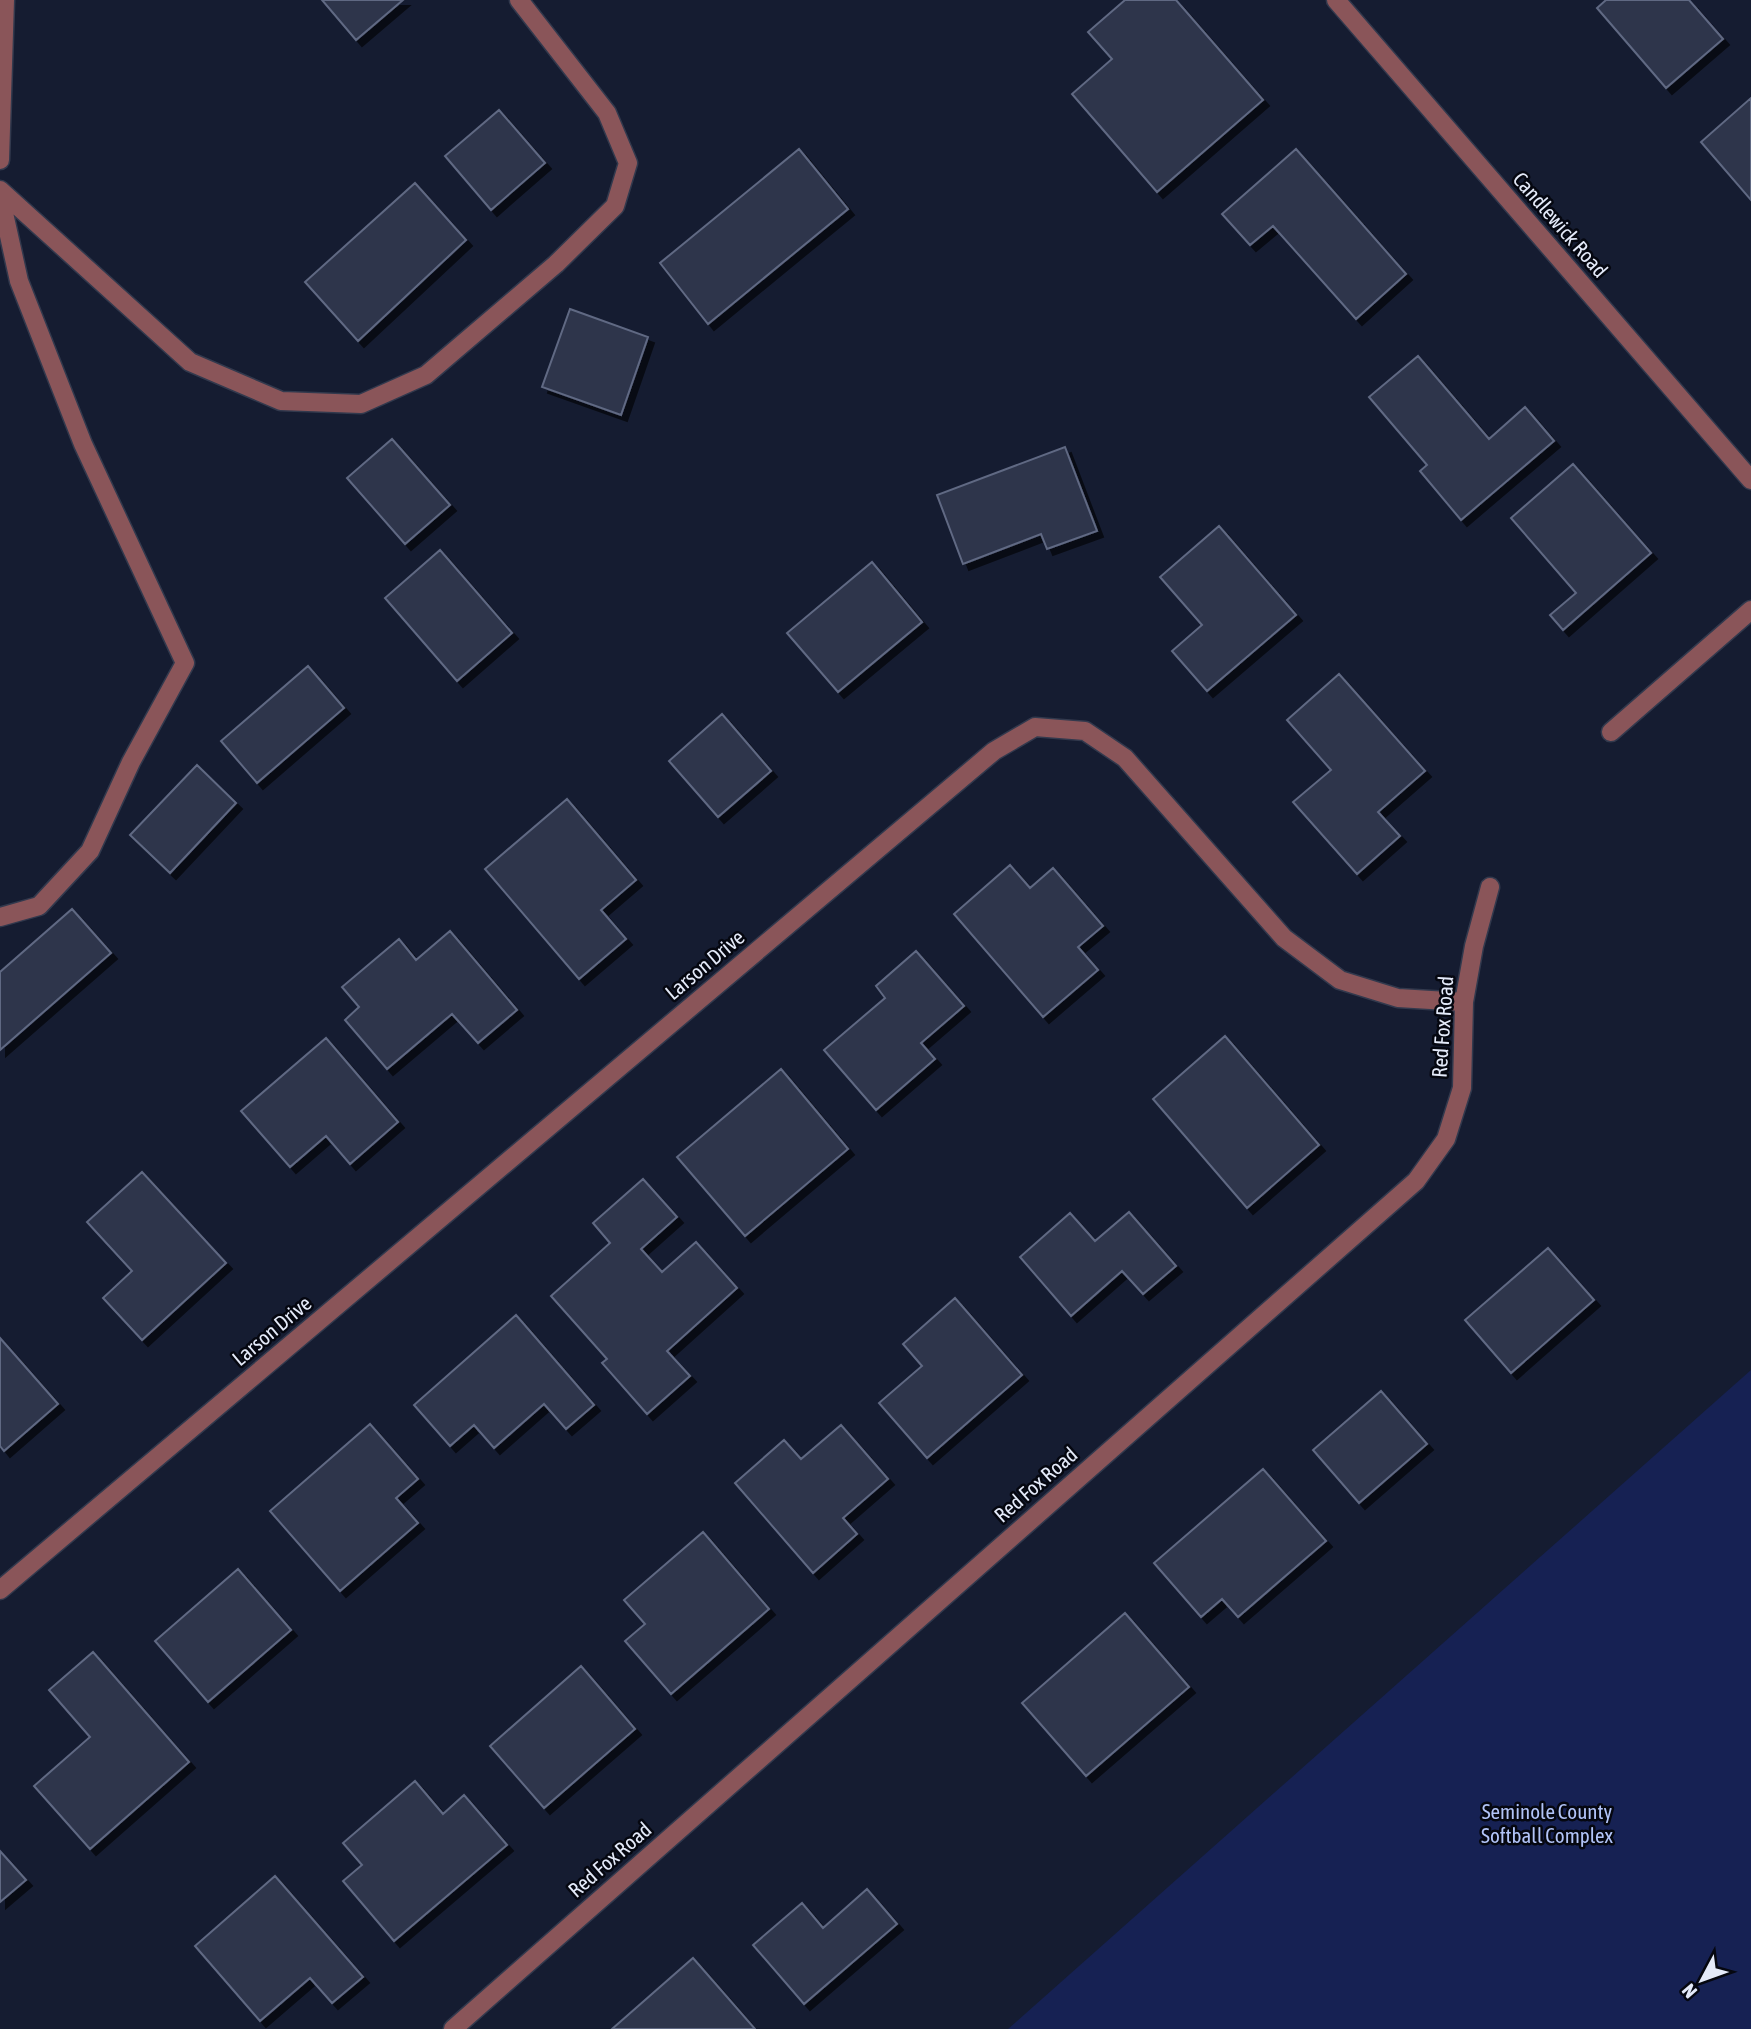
<svg xmlns="http://www.w3.org/2000/svg" width="1751" height="2029" font-family="'Asap Condensed',sans-serif">
<style>
.green{fill:#162153}
.building{fill:#2d354c;stroke:#606983;stroke-width:2;filter:url(#shadow)}
.lines{fill:none;stroke-linecap:round;stroke-linejoin:round}
.street-casing{stroke:#32394d;stroke-width:21}
.street{stroke:#8a5559;stroke-width:18}
.labels{text-anchor:middle;stroke-width:5;stroke-linejoin:round;paint-order:stroke}
.street-label{font-size:21px;fill:#e4eaf9;stroke:#050710}
.park-label{font-size:21px;fill:#b2c4f8;stroke:#050710}
</style>
<defs>
<filter id="shadow"><feDropShadow dx="6" dy="6" stdDeviation="0" flood-color="#0009"/></filter>
</defs>
<rect width="100%" height="100%" fill="#151c31"/>
<path class="green" d="M1751,1370V2029H1008Z"/>
<path class="building" d="M322,0H403L356,40Z
M1125,0H1176L1263,100L1157,192L1072,94L1112,59L1088,32Z
M1606,0H1689L1723,39L1666,88L1597,8Z
M1751,98V200L1701,142Z
M499,110L545,163L491,210L445,156Z
M799,149L848,209L708,324L660,263Z
M1296,149L1406,274L1356,319L1273,226L1250,245L1222,214Z
M415,183L466,240L358,341L305,282Z
M570,309L648,337L621,415L542,387Z
M1418,356L1489,439L1525,407L1554,441L1461,520L1420,471L1427,465L1369,397Z
M392,439L450,505L405,544L347,478Z
M1065,447L1097,531L1047,549L1041,534L963,564L937,495Z
M1573,464L1651,553L1563,630L1550,615L1576,593L1511,518Z
M1219,526L1296,615L1207,691L1172,651L1202,625L1160,577Z
M440,550L512,633L457,681L385,598Z
M872,562L922,622L838,692L787,633Z
M308,666L344,708L257,783L221,741Z
M1339,674L1425,771L1378,812L1400,836L1357,874L1293,802L1331,770L1287,720Z
M722,714L771,771L718,817L669,761Z
M197,765L236,803L170,873L130,835Z
M567,799L636,880L601,910L626,939L579,979L485,869Z
M1010,865L1030,888L1053,868L1103,926L1078,947L1098,970L1043,1017L954,914Z
M72,909L111,953L0,1050V972Z
M450,931L517,1010L478,1043L452,1014L387,1069L345,1020L359,1007L342,987L399,939L416,960Z
M916,951L964,1006L921,1043L935,1059L876,1110L824,1050L885,998L876,986Z
M1225,1036L1319,1145L1247,1208L1153,1099Z
M326,1038L398,1122L350,1164L326,1136L290,1167L241,1111Z
M781,1069L848,1149L745,1236L677,1157Z
M142,1172L226,1263L142,1340L103,1298L132,1271L87,1222Z
M643,1179L677,1217L641,1249L662,1272L696,1242L737,1288L667,1351L690,1376L647,1414L602,1363L607,1359L551,1296L610,1243L593,1223Z
M1129,1212L1176,1266L1143,1294L1122,1271L1071,1316L1020,1257L1070,1213L1095,1241Z
M1548,1248L1594,1300L1511,1373L1465,1320Z
M955,1298L1022,1375L927,1458L879,1403L922,1366L903,1344Z
M516,1315L594,1405L566,1429L544,1404L494,1448L474,1425L450,1446L414,1405Z
M0,1338L58,1404L4,1451L0,1446Z
M1381,1391L1427,1444L1359,1503L1313,1450Z
M370,1424L418,1479L396,1498L418,1523L340,1591L270,1511Z
M841,1425L888,1479L843,1518L857,1534L813,1573L735,1483L784,1440L801,1459Z
M1263,1469L1326,1541L1238,1617L1222,1599L1201,1617L1154,1563Z
M703,1532L769,1609L671,1694L625,1641L645,1624L624,1600Z
M238,1569L291,1630L208,1702L155,1641Z
M1125,1613L1189,1687L1086,1776L1022,1703Z
M93,1652L189,1762L90,1849L34,1786L90,1737L49,1690Z
M581,1666L635,1729L544,1808L490,1746Z
M415,1781L443,1814L464,1795L507,1845L394,1941L343,1881L362,1865L343,1843Z
M0,1851L26,1880L0,1902Z
M275,1876L363,1977L332,2003L310,1978L260,2021L195,1946Z
M867,1889L897,1924L804,2004L753,1945L802,1903L823,1928Z
M693,1958L755,2029H612Z"/>
<g class="lines">
<defs>
<path id="street" d="M1336,0L1751,480
M0,160L5,0
M0,190L190,362L281,401L361,404L426,375L556,264L615,206L628,163L607,113L519,0
M0,195L19,281L83,444L185,663L131,762L90,851L39,906L0,917
M1611,732L1751,610
M0,1590L994,751L1035,727L1085,731L1125,758L1284,938L1340,980L1398,998L1464,1002
M453,2029L1416,1181L1446,1139L1462,1088L1464,1002L1474,946L1490,887"/>
</defs>
<use href="#street" class="street-casing"/>
<use href="#street" class="street"/>
</g>
<g class="labels">
<g class="street-label">
<text transform="translate(1560 225) rotate(49)" y="7">Candlewick Road</text>
<text transform="translate(705 965) rotate(-40)" y="7">Larson Drive</text>
<text transform="translate(1443 1027) rotate(-86)" y="7">Red Fox Road</text>
<text transform="translate(272 1331) rotate(-40)" y="7">Larson Drive</text>
<text transform="translate(1036 1485) rotate(-41)" y="7">Red Fox Road</text>
<text transform="translate(610 1860) rotate(-41)" y="7">Red Fox Road</text>
</g>
<g class="park-label">
<text x="1547" y="1819">Seminole County<tspan x="1547" dy="24">Softball Complex</tspan></text>
</g>
</g>
<g transform="translate(1702 1980) rotate(229)" stroke="#050710" stroke-width="5" paint-order="stroke">
<path d="M0-5L12 26L0 18L-12 26Z" fill="#e4eaf9"/>
<text y="-10" font-size="19" font-weight="bold" text-anchor="middle" fill="#e4eaf9">N</text>
</g>
</svg>
